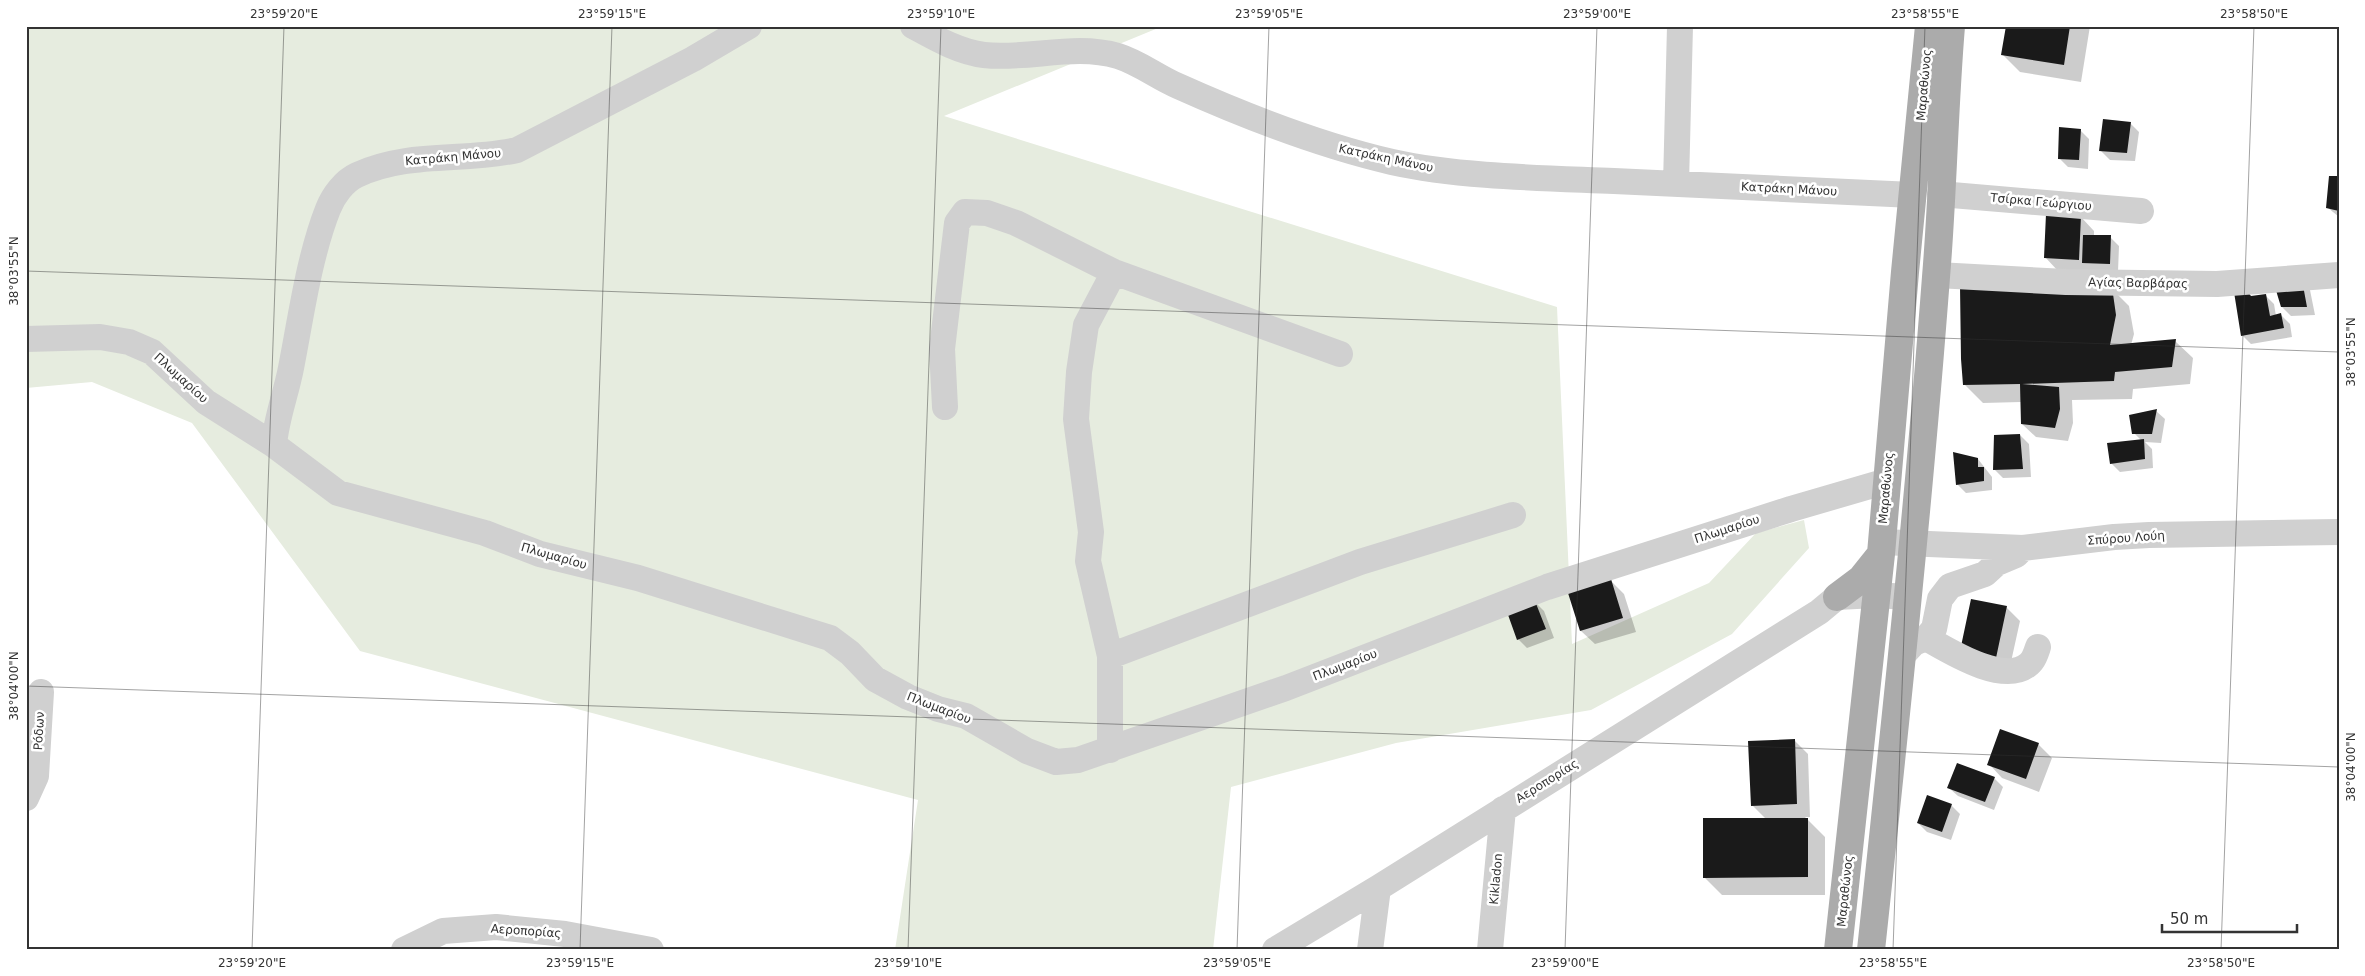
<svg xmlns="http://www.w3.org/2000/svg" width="2365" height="976" font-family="'DejaVu Sans',sans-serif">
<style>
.green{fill:#e6ecdf}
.shadow{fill:#0003}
.building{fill:#1a1a1a}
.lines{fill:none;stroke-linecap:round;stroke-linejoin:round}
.minor{stroke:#d0d0d0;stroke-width:26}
.major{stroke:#ababab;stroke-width:28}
.ticks{fill:none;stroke:#333;stroke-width:1;stroke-opacity:0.45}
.labels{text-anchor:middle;stroke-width:5;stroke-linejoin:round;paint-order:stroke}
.street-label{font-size:12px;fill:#333;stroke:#fff}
.neatline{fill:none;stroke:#333;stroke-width:2}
.ticks-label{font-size:12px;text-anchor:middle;fill:#333}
</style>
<rect width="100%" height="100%" fill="#fff"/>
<path class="green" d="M26,26H1163L944,116L1557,307L1572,644L1709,583L1756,533L1804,520L1809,548L1732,634L1591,710L1396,743L1231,787L1213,950H895L918,800L360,651L192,423L92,382L26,388Z"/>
<path class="shadow" d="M2007,26H2090L2081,82L2020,72L2002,54Z
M2130,123L2139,132L2135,161L2110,160L2101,151Z
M2080,130L2089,139L2088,169L2068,167L2059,158Z
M2339,177V217L2327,207Z
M2081,217L2094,231V236L2110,237L2119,246L2118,272L2058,271L2045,257Z
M2301,282L2310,290L2315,315L2291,316L2282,307Z
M2111,288L2129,306L2134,334L2131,345L2175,341L2193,358L2190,384L2133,389L2132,399L2072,400L2073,423L2068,441L2036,437L2022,424L2021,402L1983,403L1965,385Z
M2265,295L2274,304L2276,316L2281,315L2290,324L2292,337L2251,344L2242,335L2251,297Z
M2156,411L2165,419L2161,443L2145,442L2152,449L2153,468L2120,472L2111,463L2141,440L2134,433Z
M2020,435L2029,444L2031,477L2003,478L1994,469Z
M1978,459L1992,477V490L1966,493L1957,484Z
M1611,581L1624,594L1636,632L1595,644L1581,631L1570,593Z
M1535,602L1544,611L1554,638L1527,648L1518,639Z
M2006,607L2020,621L2009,671L1975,664Z
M1794,740L1808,754L1810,817H1805L1825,837V895H1722L1704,877L1766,819L1752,805Z
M2038,744L2052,758L2039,792L2002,778L1989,764Z
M1994,778L2003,787L1994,810L1958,796L1949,788Z
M1951,805L1960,814L1951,840L1927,832L1918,823Z"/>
<path class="building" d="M2006,26H2070L2064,65L2001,55Z
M2103,119L2131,122L2127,153L2099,151Z
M2059,127L2081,129L2079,160L2058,159Z
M2329,176H2339V211L2326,208Z
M2046,214L2081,216L2079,260L2044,258Z
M2083,235H2111L2110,264L2082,263Z
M2302,280L2307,307H2281L2275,287Z
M1960,286L2112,287L2116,315L2110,345L2176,339L2172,367L2115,372L2114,381L2022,384L2059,387L2060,409L2055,428L2021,424L2020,384L1963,385L1961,359Z
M2247,291L2251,296L2266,294L2270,316L2281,313L2284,328L2241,336L2234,292Z
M2157,409L2152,434H2132L2129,415Z
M2020,434L2023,469L1993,470L1994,435Z
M2144,439L2145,459L2110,464L2107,443Z
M1953,452L1978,458V467H1984V481L1956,485Z
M1611,579L1623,618L1580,631L1568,593Z
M1971,599L2007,606L1996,658L1960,651Z
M1535,601L1546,629L1517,640L1507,612Z
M2000,729L2039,743L2026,779L1987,765Z
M1795,739L1797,804L1751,806L1748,741Z
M1957,763L1995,777L1985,802L1947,788Z
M1927,795L1952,804L1942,832L1917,823Z
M1703,818H1808V877L1703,878Z"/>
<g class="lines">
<path class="minor" d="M913,26C935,38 959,52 984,55C1029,60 1074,43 1118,56C1140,63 1157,77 1178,86C1247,117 1319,145 1392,162C1460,177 1544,178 1614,181C1713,185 1813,190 1913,195
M1676,184L1680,26
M1940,194L2141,211
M1937,275L2066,282L2217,284L2339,275
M26,339L100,337L129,342L152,352L206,402L274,445L338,493L485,533L540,554L638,578L830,638L850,653L875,679L908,697L938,709L966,716L1027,751L1056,762L1078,760L1286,688L1547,587L1791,509L1887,481
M945,407L942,349L957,223L965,212L987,213L1016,223L1114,272L1340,354
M274,445C276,419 286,394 291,368C301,317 309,257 328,209C333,196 344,181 357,175C408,151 464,162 517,150L693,59L749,26
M1882,542L2023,548L2114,537L2149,535L2339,532
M1926,638C1949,651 2004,686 2029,664C2034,660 2036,653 2038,647
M1110,656L1360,562L1513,515
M1902,656L1914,643L1926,638L1934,629L1940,599L1950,586L1985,574L1997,563L2016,555L2023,548
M1110,750V656L1088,561L1091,532L1076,419L1079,372L1086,325L1114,272
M26,798L36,776L41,692
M404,950L443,931L496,927L565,934L651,950
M1275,950L1378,888L1819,612L1837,597L1876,595L1907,597
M1370,950L1378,888
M1490,950L1503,809"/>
<path class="major" d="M1837,597L1861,579L1881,554
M1838,950L1881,554L1905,272L1929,26
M1871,950C1895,726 1919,502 1936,277C1943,194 1944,110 1951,26"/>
</g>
<path class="ticks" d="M26,271L2339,352M26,686L2339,767M252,950L284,26M580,950L612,26M908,950L941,26M1237,950L1269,26M1565,950L1597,26M1893,950L1925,26M2221,950L2254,26"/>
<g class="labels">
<g class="street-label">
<text transform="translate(1924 85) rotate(-85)" y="4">Μαραθώνος</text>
<text transform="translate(453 157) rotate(-5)" y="4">Κατράκη Μάνου</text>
<text transform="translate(1386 158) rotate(12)" y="4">Κατράκη Μάνου</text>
<text transform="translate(1789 189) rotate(3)" y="4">Κατράκη Μάνου</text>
<text transform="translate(2041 202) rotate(5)" y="4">Τσίρκα Γεώργιου</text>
<text transform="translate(2138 283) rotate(1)" y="4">Αγίας Βαρβάρας</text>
<text transform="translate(181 378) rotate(42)" y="4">Πλωμαρίου</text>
<text transform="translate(1886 488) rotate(-85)" y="4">Μαραθώνος</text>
<text transform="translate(1727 529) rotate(-18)" y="4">Πλωμαρίου</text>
<text transform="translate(2126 538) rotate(-4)" y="4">Σπύρου Λούη</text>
<text transform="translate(554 556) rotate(16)" y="4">Πλωμαρίου</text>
<text transform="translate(1345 665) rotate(-21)" y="4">Πλωμαρίου</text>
<text transform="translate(939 708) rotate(21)" y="4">Πλωμαρίου</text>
<text transform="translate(39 731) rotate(-87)" y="4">Ρόδων</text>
<text transform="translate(1547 781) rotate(-32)" y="4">Αεροπορίας</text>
<text transform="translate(1496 879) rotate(-85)" y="4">Kikladon</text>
<text transform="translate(1845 891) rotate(-84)" y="4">Μαραθώνος</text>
<text transform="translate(526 931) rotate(4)" y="4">Αεροπορίας</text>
</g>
</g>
<rect width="2365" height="976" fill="none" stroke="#ffffff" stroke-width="55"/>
<path d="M2162 924v8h135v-8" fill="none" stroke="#333333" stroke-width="2.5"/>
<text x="2170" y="924" font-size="15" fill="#333333" stroke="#ffffff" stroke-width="4" paint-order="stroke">50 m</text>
<rect x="28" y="28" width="2310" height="920" class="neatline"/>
<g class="ticks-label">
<text x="284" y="18">23°59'20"E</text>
<text x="612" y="18">23°59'15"E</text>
<text x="941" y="18">23°59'10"E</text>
<text x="1269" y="18">23°59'05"E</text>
<text x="1597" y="18">23°59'00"E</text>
<text x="1925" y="18">23°58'55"E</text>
<text x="2254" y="18">23°58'50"E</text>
<text transform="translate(14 271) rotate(-90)" y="4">38°03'55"N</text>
<text transform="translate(2351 352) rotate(-90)" y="4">38°03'55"N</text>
<text transform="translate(14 686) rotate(-90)" y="4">38°04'00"N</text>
<text transform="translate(2351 767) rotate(-90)" y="4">38°04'00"N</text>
<text x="252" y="967">23°59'20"E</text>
<text x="580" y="967">23°59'15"E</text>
<text x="908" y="967">23°59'10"E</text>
<text x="1237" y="967">23°59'05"E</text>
<text x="1565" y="967">23°59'00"E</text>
<text x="1893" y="967">23°58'55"E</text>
<text x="2221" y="967">23°58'50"E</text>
</g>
</svg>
